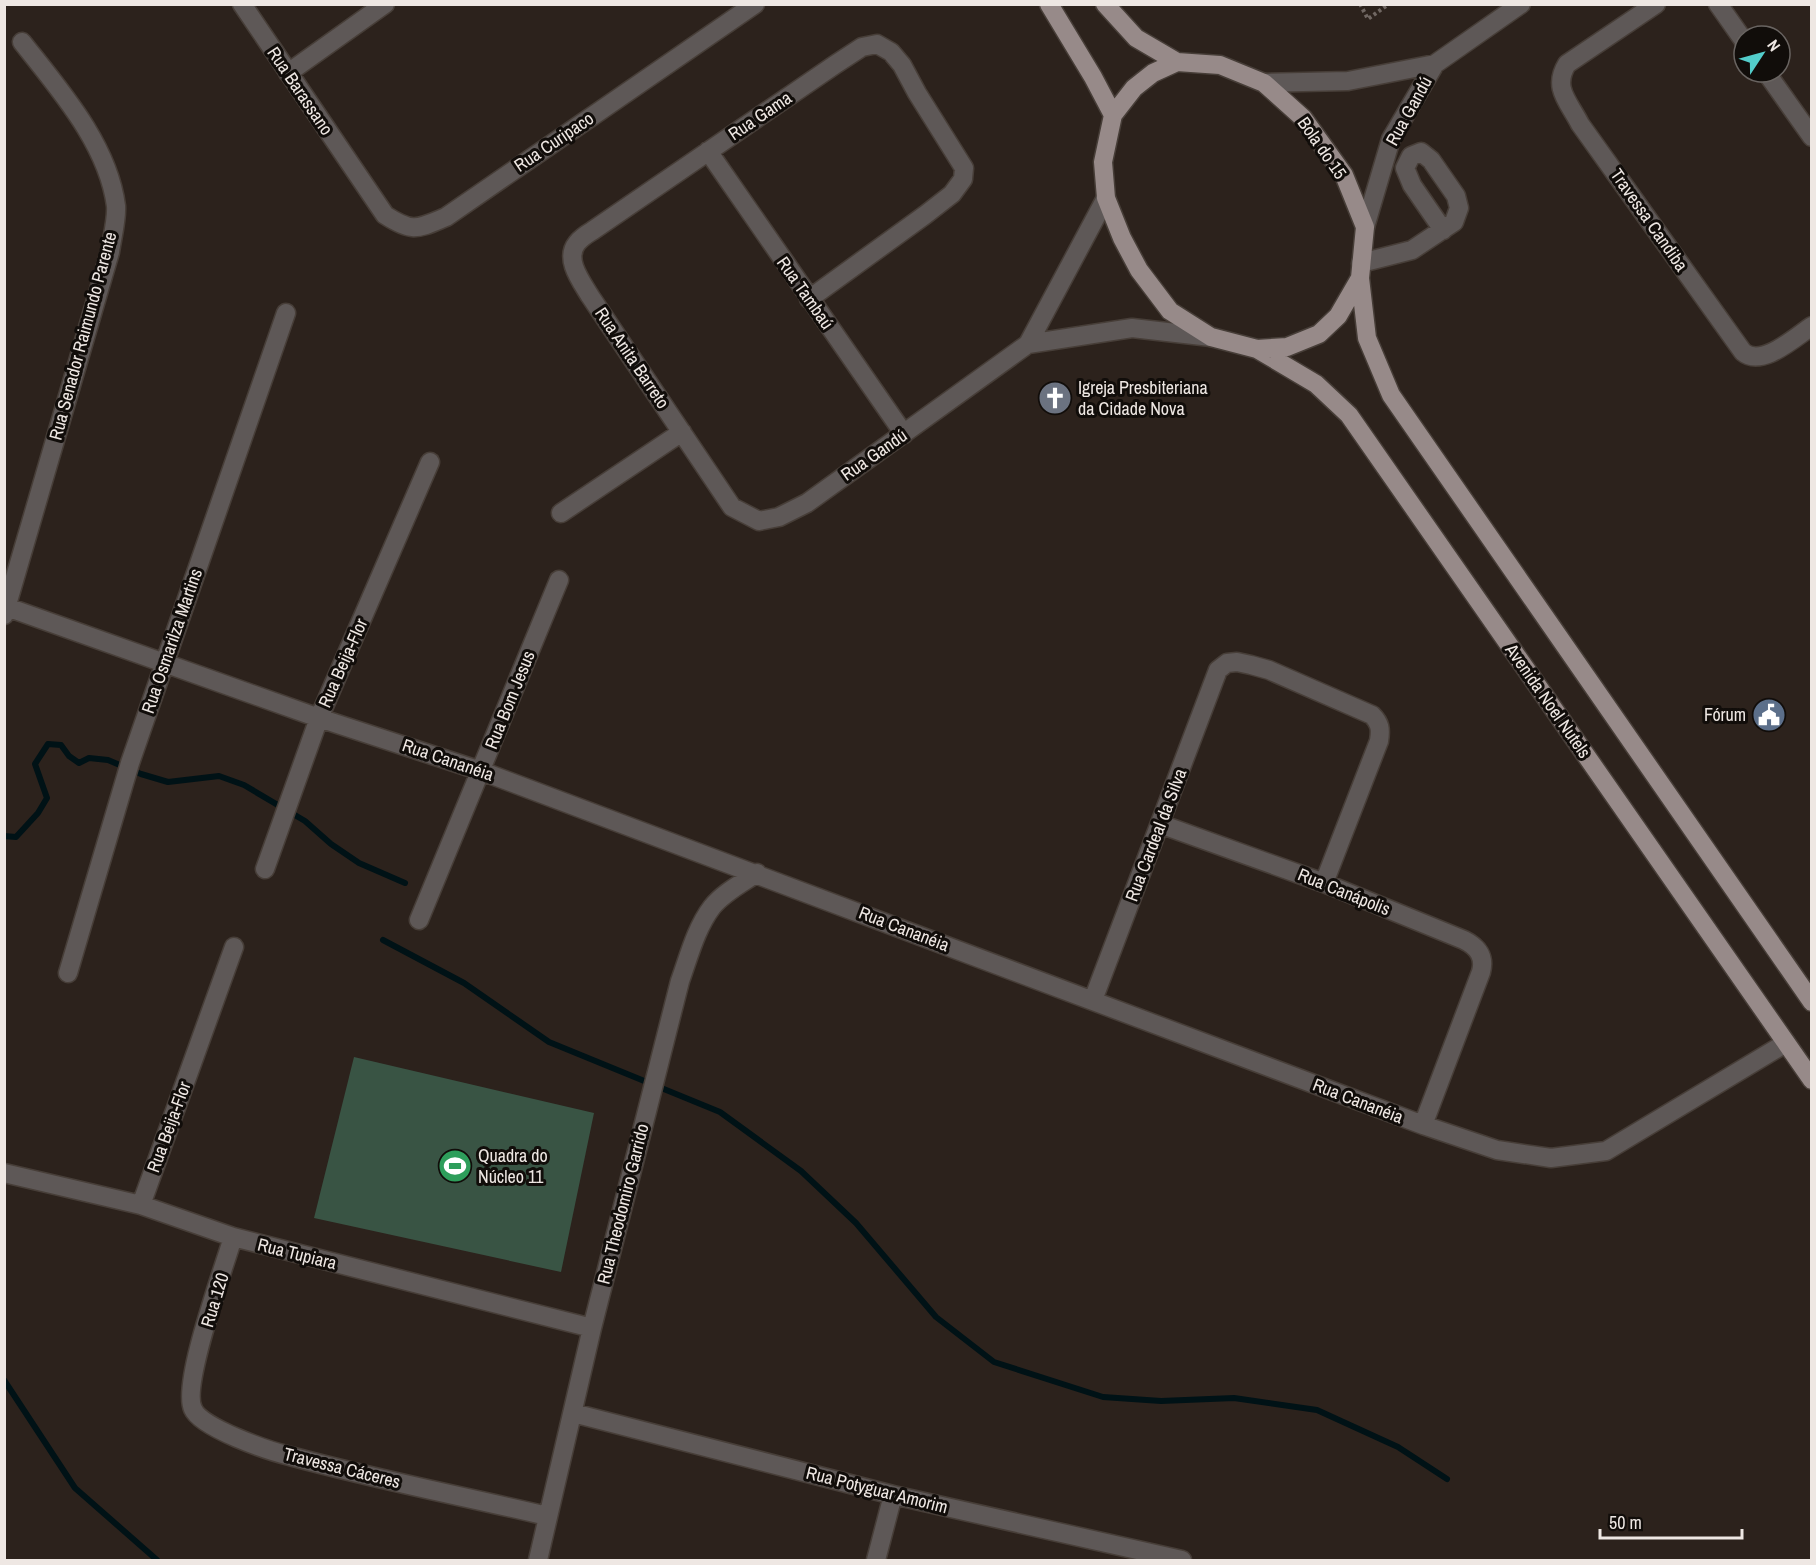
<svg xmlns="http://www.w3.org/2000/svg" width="1816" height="1565" font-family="'Archivo Narrow',sans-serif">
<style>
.green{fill:#395444}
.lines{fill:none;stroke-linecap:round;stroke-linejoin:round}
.stream{stroke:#001216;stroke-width:6}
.minor-casing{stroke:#473e38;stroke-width:21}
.major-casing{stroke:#473e38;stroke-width:21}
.path{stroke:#706762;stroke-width:4;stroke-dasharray:3 3;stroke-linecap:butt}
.minor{stroke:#5e5857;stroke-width:18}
.major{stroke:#978a89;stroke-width:18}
.labels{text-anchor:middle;stroke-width:6;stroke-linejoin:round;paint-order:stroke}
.street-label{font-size:18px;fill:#eee7e3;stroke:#110d0a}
.poi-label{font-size:18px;fill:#eee7e3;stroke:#110d0a;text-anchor:start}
</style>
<rect width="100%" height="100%" fill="#2c221c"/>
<path class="green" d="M354,1057L594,1113L561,1272L314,1218Z"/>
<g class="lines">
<path class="stream" d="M4,836L16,837L38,813L47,798L35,764L48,744L61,745L69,756L79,763L89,758L108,760L141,774L168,782L219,776L244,785L305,821L331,844L359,863L405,883
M383,940L464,983L549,1042L720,1112L801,1171L856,1223L936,1317L994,1362L1103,1397L1161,1401L1234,1398L1317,1410L1398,1447L1447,1479
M4,1380L75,1488L157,1560"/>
<defs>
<path id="minor" d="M242,4L385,215C413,233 417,229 446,217L755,4
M1656,4L1567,64C1552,88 1569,102 1580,124L1743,352C1762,368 1795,337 1812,326
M1718,4L1744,41
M1766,72L1812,137
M288,73L385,4
M1264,83L1348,81L1435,64L1521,4
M708,151L904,434
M1365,227L1391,139L1435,64
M1361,263L1412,250L1454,222L1459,208L1456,196L1431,160L1421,152L1411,156L1405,168L1412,185L1443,230
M809,299L925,215L952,194L963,179L964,168L917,93L902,65L891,52L877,44L862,47L836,64L592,231C587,234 581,238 577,243C564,259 581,281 590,296L732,507L759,521L779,517L807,503L1028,344L1106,198
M1028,344L1132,328L1211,337
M561,513L682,432
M4,606L319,718L481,771L1423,1125L1497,1150L1551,1158L1606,1151L1786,1043
M4,615L110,252C112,238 117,219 116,206C108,144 59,89 22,42
M1160,824L1324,883L1464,940C1478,947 1485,957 1481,972L1423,1125
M265,869L319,718L430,462
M419,920L559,580
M68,973L130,763L286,313
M1093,1000L1218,670L1227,663L1237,662L1251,665L1269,670L1372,715C1380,723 1381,729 1379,741L1324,883
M4,1173L141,1205L233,1237L592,1328
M141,1205L234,947
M233,1237C224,1268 181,1385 193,1409C201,1428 269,1451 290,1456C374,1479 462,1496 547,1516
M573,1413L893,1495L1182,1560
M538,1560L592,1328L680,981C689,956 696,928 712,907C723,893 742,883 757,873
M876,1560L893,1495"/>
<path id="major" d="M1049,4L1093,77L1113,115
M1105,4L1136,38L1177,62
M1177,62L1220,65L1264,83L1303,118L1344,175L1365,227L1360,278L1338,316L1319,334L1287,347L1257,349L1211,337L1170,311L1139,270L1122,238L1106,198L1103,162L1113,115L1134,88L1153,73Z
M1360,278L1367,338L1391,395L1812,1002
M1257,349L1316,384L1349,415L1812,1080"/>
</defs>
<use href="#minor" class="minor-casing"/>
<use href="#major" class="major-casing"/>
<path class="path" d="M1360,4L1368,19L1389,4"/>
<use href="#minor" class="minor"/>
<use href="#major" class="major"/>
</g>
<defs>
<symbol id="church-disc" viewBox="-11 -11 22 22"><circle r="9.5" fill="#6b7280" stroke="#110d0a"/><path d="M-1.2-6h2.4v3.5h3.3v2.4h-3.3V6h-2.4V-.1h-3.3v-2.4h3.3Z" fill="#fff"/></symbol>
<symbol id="civic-disc" viewBox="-11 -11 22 22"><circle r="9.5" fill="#5c6f8a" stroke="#110d0a"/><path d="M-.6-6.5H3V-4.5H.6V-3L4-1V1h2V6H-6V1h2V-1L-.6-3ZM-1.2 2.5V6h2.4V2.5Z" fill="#fff"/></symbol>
<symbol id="stadium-disc" viewBox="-11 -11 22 22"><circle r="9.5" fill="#2e9e5b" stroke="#110d0a"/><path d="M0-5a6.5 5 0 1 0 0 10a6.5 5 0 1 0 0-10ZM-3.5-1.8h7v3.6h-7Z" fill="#fff"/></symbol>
</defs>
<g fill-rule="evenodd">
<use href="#church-disc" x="1036" y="379" width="38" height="38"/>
<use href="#civic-disc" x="1750" y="696" width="38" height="38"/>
<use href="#stadium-disc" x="436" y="1147" width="38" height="38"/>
</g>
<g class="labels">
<g class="street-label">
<text transform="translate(300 91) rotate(56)" y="6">Rua Barassano</text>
<text transform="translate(1409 111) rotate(-61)" y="6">Rua Gandú</text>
<text transform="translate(760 116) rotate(-34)" y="6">Rua Gama</text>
<text transform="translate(554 142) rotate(-34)" y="6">Rua Curipaco</text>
<text transform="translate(1322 148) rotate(55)" y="6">Bola do 15</text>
<text transform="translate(1649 220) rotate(55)" y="6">Travessa Candiba</text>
<text transform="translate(805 293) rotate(55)" y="6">Rua Tambaú</text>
<text transform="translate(83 336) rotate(-75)" y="6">Rua Senador Raimundo Parente</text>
<text transform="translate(632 358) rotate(56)" y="6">Rua Anita Barreto</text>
<text transform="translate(874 455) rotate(-35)" y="6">Rua Gandú</text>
<text transform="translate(172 641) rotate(-71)" y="6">Rua Osmarilza Martins</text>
<text transform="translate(343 663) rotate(-66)" y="6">Rua Beija-Flor</text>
<text transform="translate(510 700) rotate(-68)" y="6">Rua Bom Jesus</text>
<text transform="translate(1548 701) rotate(55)" y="6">Avenida Noel Nutels</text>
<text transform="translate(448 760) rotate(19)" y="6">Rua Cananéia</text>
<text transform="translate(1156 835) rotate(-69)" y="6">Rua Cardeal da Silva</text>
<text transform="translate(1344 892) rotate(22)" y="6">Rua Canápolis</text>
<text transform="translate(904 929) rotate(21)" y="6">Rua Cananéia</text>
<text transform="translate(1358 1101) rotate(21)" y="6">Rua Cananéia</text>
<text transform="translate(169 1127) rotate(-70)" y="6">Rua Beija-Flor</text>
<text transform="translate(623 1204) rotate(-76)" y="6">Rua Theodomiro Garrido</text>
<text transform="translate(297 1254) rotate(14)" y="6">Rua Tupiara</text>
<text transform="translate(215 1300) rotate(-73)" y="6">Rua 120</text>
<text transform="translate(342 1468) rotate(14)" y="6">Travessa Cáceres</text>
<text transform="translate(877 1490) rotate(14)" y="6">Rua Potyguar Amorim</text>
</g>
<g class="poi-label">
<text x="1078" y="394">Igreja Presbiteriana<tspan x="1078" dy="21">da Cidade Nova</tspan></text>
<text x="1746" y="721" text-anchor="end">Fórum</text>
<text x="478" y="1162">Quadra do<tspan x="478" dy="21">Núcleo 11</tspan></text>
</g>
</g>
<rect width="1816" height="1565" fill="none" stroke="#eee7e3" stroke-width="12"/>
<g transform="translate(1762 54) rotate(54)"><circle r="28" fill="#110d0a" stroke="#696461" stroke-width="1.5"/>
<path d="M0-4.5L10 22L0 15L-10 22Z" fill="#53cdcb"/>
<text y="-9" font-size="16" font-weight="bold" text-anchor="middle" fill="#eee7e3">N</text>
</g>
<path d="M1600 1529v9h142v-9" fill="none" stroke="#eee7e3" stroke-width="3"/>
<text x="1609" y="1529" font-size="18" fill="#eee7e3" stroke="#110d0a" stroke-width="4.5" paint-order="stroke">50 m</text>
</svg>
